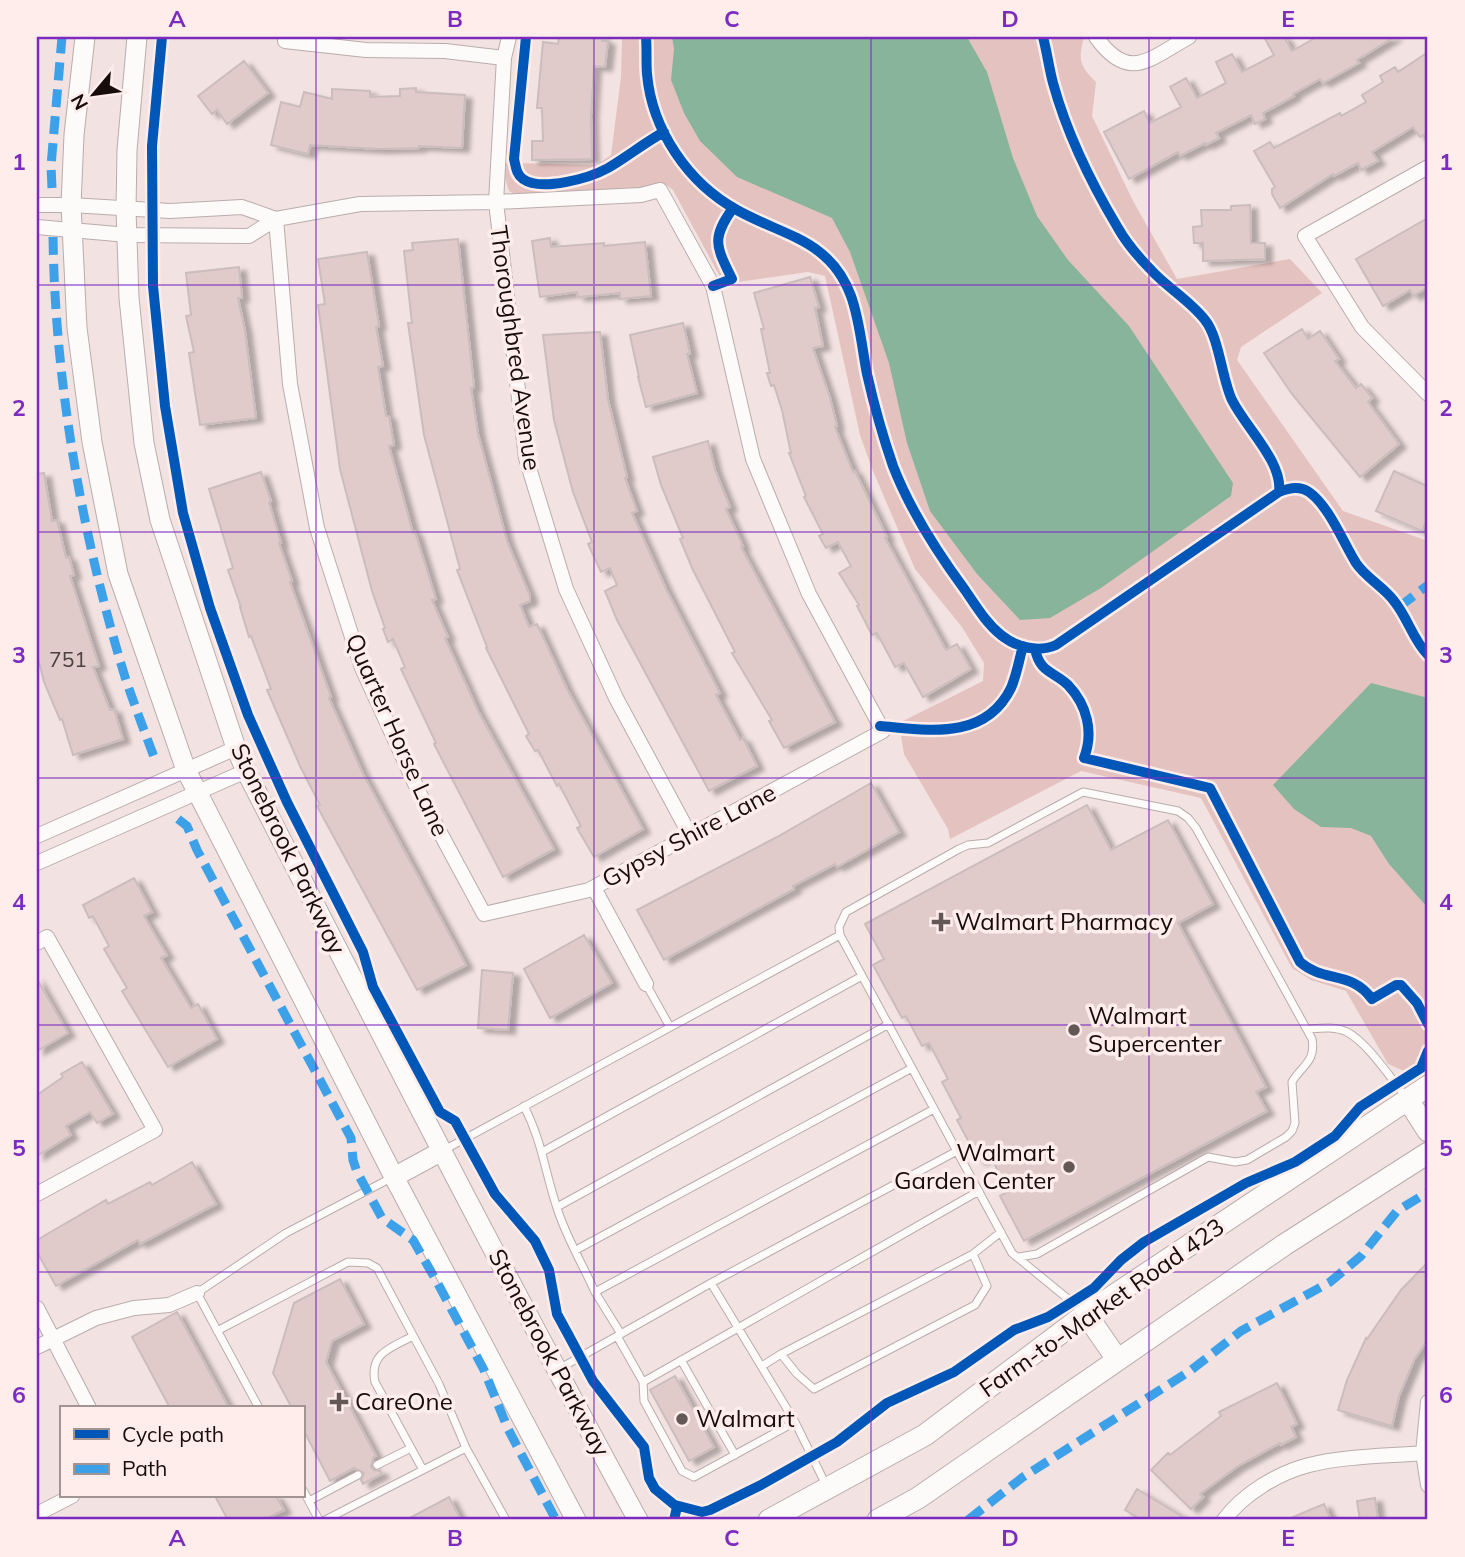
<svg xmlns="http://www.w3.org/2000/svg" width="1465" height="1557" font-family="Mulish,sans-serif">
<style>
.green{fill:#e4c2bf}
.water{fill:#88b49c}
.building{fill:#e1cbca;stroke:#cabdbc;stroke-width:2;filter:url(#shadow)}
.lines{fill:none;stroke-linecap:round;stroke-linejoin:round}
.lane-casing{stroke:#b9adac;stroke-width:9}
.street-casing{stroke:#b9adac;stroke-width:16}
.secondary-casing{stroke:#b9adac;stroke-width:21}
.primary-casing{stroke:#b9adac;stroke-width:23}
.lane{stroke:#fdfbfa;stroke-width:7}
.street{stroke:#fdfbfa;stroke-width:14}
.secondary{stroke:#fdfbfa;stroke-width:19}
.primary{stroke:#fdfbfa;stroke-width:21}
.quiet{stroke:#3da1e9;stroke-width:9;stroke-dasharray:18 9;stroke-linecap:butt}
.cycleway-casing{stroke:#ffedeb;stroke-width:15}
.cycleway{stroke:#0057b8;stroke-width:10}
.grid{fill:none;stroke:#7b2cbf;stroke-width:2;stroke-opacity:0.55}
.poi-dot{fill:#645857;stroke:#ffedeb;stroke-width:2.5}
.labels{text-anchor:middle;stroke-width:7;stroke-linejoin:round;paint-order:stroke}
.number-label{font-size:21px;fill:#4c3f3e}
.street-label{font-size:24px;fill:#170e0c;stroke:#ffedeb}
.poi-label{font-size:24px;fill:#170e0c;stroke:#ffedeb;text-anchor:start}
.neatline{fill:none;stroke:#7b2cbf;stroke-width:2.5}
.grid-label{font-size:23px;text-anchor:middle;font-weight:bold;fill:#7b2cbf}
</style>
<defs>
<filter id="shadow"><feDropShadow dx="7" dy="4" stdDeviation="2" flood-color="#0004"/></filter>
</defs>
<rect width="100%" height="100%" fill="#f2e2e1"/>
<path class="green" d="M622,37H1084C1078,59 1079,66 1096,82L1092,116L1133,201L1177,279L1290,259L1322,293L1241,347L1237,360L1343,511L1428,541V1071L1425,1073L1404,1071L1388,1064L1346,991L1311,980L1292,968L1201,798L1081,771L950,839L948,829L904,754L899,723L983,681L984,663L962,627L915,569L873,471L860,435L825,276L808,272L724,284L673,190L665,184L618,192L515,194L509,191L505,178L506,163L597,165L611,155L621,77Z"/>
<path class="water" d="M672,37H967L987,72L1013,158L1037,216L1068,260L1129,326L1233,483L1231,496L1101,588L1050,618L1020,620L977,574L930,511L907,443L889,363L850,252L832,218L737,177L700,141L684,113L671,80L674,49Z
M1371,683L1428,698V908L1389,864L1371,836L1351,828L1321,827L1294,809L1273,785Z"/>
<path class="building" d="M559,37H603L602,41H608L605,67L594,66L591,116L592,159L532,160V141H543L542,108H537L543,42L558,44Z
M1264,37H1284L1292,51L1317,37H1394L1357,60L1359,63L1323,83L1320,79L1293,94L1294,96L1263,113L1265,119L1255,124L1251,115L1216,133L1219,138L1206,145L1205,143L1180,156L1178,152L1129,179L1104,132L1144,111L1150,123L1181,107L1170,87L1186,78L1197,98L1226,83L1216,62L1232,54L1242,72L1274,55Z
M1428,52V132L1420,137L1413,127L1372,152L1378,161L1361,170L1358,163L1334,176L1333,174L1280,208L1272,194V189L1275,187L1254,151L1270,142L1274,148L1340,113L1341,116L1366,102L1362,95L1383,82L1380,76L1395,67L1398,72Z
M244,61L268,93L227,124L217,110L212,114L198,96Z
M416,88V92L465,95L462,148L419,146V148L380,149L310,145L308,154L271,145L281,102L300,107L304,92L332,99V89L370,91V97L400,96V89Z
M1250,205L1251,243H1265V259L1203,261V243H1194L1193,227L1202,226L1201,210H1231V206Z
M1428,218V287L1413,296L1410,290L1383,306L1356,259Z
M550,238L551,247L604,243V246L645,242L651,296L620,299V293L578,297L577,292L540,297L532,241Z
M458,239L474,387L471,388L478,434L507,541L530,596V601L520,605L529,627L537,624L567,689L643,829L594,857L577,828L581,826L559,784L557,786L538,750L535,751L526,736L529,734L486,648L487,647L457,570L460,569L424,435L408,323H412L404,251L413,250L412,243Z
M367,252L379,326L376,327L383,366L378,367L386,416H389L394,445L389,446L413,533L415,532L436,599L432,600L448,637L445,638L478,711L554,849L503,877L434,744L436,743L401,669L405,667L393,639L388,642L383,629L385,628L372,591L340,469L318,305L325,304L318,259Z
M239,267L242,298H238L245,331L256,418L200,425L189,353L194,352L186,316L191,315L186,273Z
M810,277L819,307L815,308L823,346L813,348L830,398L837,426L835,427L853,472L855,471L887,537L885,538L946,650L957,644L971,669L923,697L904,663L895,667L877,633L872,635L857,606L859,605L839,573L851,566L838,542L826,548L819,536L823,534L804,497L806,496L789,453H791L782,410L774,385L771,386L767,373H770L761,329H764L754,293Z
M683,323L690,353L687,354L697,393L646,407L638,377H639L630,335Z
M1302,329L1308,339L1320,331L1339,359L1335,361L1356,388L1361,384L1372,398L1368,402L1399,444L1360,477L1292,394L1264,353Z
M600,332L608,400L627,477L625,478L637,511L632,513L666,589L720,693L716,695L740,740L743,738L757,766L709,791L617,620L605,591L617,585L610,568L601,572L588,544L592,542L573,492L554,420L543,335Z
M708,441L715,470L730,507L726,509L743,546L741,547L835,722L784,748L769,721L772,720L732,653L735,652L693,570L680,539L683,538L661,485L653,457Z
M1394,471L1428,487V517L1422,531L1376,511Z
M261,472L271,501L269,502L281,543H279L292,581L290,582L331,697L329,698L363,774L466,965L417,990L317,806L320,805L300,766L267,690L271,689L251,636L249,637L240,607H241L228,570L233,568L209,489Z
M44,473L52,521L57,520L66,558L69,557L74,575L70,576L99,666L93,667L110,710L114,709L123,739L73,755L62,719L60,720L44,682L37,654V474Z
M871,783L899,832L837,867L835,864L793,886L794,889L664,960L637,910L777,837Z
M1087,805L1111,850L1168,820L1213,904L1178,923L1266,1087L1256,1092L1267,1111L1024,1241L1000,1196L1009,1191L990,1156L979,1161L957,1120L961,1118L942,1082L948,1079L929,1043L922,1046L906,1016L902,1018L873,965L884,959L865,924Z
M134,878L152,912L144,916L167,955L161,958L191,1008L198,1004L217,1039L168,1067L122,991L127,988L104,949L109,946L93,916L89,918L83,905Z
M584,935L612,983L550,1018L524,969Z
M482,970L513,973L508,1030L478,1028Z
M37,979L68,1033L37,1051Z
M82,1062L113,1114L97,1123L90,1112L66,1126L71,1135L37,1156V1095L63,1077L61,1074Z
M192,1162L216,1204L140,1244L138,1240L56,1286L37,1252V1240L106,1200L108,1204L150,1182L152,1185Z
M1428,1262V1339L1414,1360L1399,1396L1392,1426L1338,1410L1347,1380L1366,1338L1367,1339L1401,1290Z
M340,1279L364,1324L332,1341L326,1362L376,1456L373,1458L371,1467L374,1470L380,1471L382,1474L363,1484L361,1480L364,1473L354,1468L330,1481L303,1429V1408H292L273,1373L294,1303Z
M177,1312L229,1408H170L132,1337Z
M675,1376L714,1447L689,1461L650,1390Z
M1277,1383L1297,1424L1291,1427L1296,1437L1281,1445L1280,1443L1238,1466L1200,1494L1203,1497L1191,1509L1151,1470L1168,1453L1170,1455L1221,1416L1219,1412Z
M1137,1489L1188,1520H1142L1125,1510Z
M215,1496H276L284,1510L263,1520H228Z
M449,1497L461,1520H406Z
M1375,1498L1378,1520H1360L1357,1501Z
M1324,1504L1331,1520H1286Z"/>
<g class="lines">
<defs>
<path id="lane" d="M646,984L670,1027
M1308,1029C1321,1028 1335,1026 1347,1032C1368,1043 1391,1079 1407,1098
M524,1106C542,1141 545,1172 557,1208C566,1237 583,1265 595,1292
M444,1150L840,935
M542,1152L862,976
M557,1207L889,1024
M576,1250L912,1068
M1019,1257L1037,1254L1208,1157L1235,1162L1247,1160L1286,1137L1292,1131L1295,1123L1292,1082C1302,1065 1316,1062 1312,1039L1196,828L1188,818L1178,811L1083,792L988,843L968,845L959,849L846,912L839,927L840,935L1012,1253L1084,1312
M711,1283L957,1151
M217,1331L348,1262L368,1263L377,1268L439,1384L466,1448L506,1520
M621,1334L595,1292L934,1109
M413,1336C391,1348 369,1353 375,1382L423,1470
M617,1336L643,1382L644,1401L682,1471L694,1477L795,1422
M781,1354L973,1254
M681,1360L735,1455
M762,1366L781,1354L797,1374L814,1389L975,1305L987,1286L973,1254L1001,1232
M557,1370L711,1283L795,1422L827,1487
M643,1382L979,1191
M259,1408L197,1293L286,1233L393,1177
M377,1465L411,1448
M303,1490L319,1520
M309,1501L358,1475
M325,1520L466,1448"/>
<path id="street" d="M285,37V41L366,50L445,51L504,58
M509,37L504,58L496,202L526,458L566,589L616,698L690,835
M1096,37C1129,83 1149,59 1189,37
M1428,167L1305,236L1362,327L1428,394
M37,205H71L170,211L242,207L276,219
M37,227L128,235L249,236L276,219L360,204L496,202L641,195L660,190L713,286L753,459L809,594L883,731L589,890L484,914L423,801L362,668L317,528L290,384L276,219
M37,836L236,748
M37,863L246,771
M594,888L646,984
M37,943L47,937L155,1130L37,1194
M37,1308L89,1408
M37,1347L96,1318L134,1308L169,1305L197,1293
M1428,1402L1423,1453L1428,1485
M37,1514L72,1496
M1224,1520C1243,1494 1278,1473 1309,1465C1343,1456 1388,1456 1423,1453"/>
<path id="secondary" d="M85,37L74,135L71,205L77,328L92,442L118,574L186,770L394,1177L576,1520
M137,37L127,150L126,210L129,298L144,443L160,520L236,748L246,771C375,1022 503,1273 638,1520
M394,1177L442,1151"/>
<path id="primary" d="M1408,1100L1428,1131
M1086,1314L1117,1359
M769,1520L925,1435L1086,1314L1428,1086
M878,1520L918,1498L1284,1245L1428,1153"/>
</defs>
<use href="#lane" class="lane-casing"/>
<use href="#street" class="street-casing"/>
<use href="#secondary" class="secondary-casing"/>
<use href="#primary" class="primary-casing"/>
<use href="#lane" class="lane"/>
<use href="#street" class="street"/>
<use href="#secondary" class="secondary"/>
<use href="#primary" class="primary"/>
<path class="quiet" d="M52,188L51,166L62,37
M53,237C55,384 82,536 125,677C134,704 144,730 154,757
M1399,607L1428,585
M178,819L187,826L197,850L351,1138L353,1160L357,1172L382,1218L413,1240L437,1282L484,1370L508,1429L556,1520
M968,1520L1023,1477L1190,1371L1241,1331L1330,1282L1361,1256L1397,1211L1428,1192"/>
<defs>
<path id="cycleway" d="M162,37L152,146L153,286L165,406L183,513L210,608L248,715L287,802L363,952L373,987L440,1112L455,1121L495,1194L535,1241L549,1270L557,1314L569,1336L593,1381L644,1447L649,1478L655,1489L677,1507L674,1520
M526,37L514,159C516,167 516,174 523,179C541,192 590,178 608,168C627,157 644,143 664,132
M646,37C647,49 646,62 647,74C652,130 688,183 737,210C783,236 830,239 851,296C860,321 862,349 867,374C874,405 883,437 893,466C910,510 937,552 965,590C976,606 986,623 1001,635C1016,647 1038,653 1056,645L1279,492C1283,462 1246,428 1232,400C1222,379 1219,337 1205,320C1191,302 1171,290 1155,274C1142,261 1127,244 1118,228C1091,183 1067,134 1053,83C1049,68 1047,52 1043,37
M713,286L732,279C716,246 711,239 733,208
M1279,492C1288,488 1299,485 1309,492C1329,506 1343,542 1356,563C1366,578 1384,587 1394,601C1408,618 1413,640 1428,655
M1035,649C1040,673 1053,671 1068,685C1087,705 1094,732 1084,758L1210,788L1300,962C1324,983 1351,970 1372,999L1396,985H1401L1417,1003L1428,1024
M880,726C928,730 985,741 1011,688C1017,674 1019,660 1023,646
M675,1505L702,1512L710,1510L761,1485L837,1442L887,1403L954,1372L1014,1330L1048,1317L1072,1302L1094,1288L1121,1260L1144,1242L1246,1183L1295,1162L1335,1136L1360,1107L1421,1068L1428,1051"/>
</defs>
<use href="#cycleway" class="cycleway-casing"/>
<use href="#cycleway" class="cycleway"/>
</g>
<path class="grid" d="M316,37V1520M594,37V1520M871,37V1520M1149,37V1520M37,285H1428M37,532H1428M37,778H1428M37,1025H1428M37,1272H1428"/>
<g class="poi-dot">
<path d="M937.5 911.5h7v7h7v7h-7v7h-7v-7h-7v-7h7z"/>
<circle cx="1074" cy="1030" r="7"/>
<circle cx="1069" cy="1167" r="7"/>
<path d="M335.5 1391.5h7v7h7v7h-7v7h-7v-7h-7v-7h7z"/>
<circle cx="682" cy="1419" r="7"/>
</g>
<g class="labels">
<g class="number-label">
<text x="68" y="667">751</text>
</g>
<g class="street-label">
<text transform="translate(515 348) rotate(82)" y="8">Thoroughbred Avenue</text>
<text transform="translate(397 735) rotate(66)" y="8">Quarter Horse Lane</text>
<text transform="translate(689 836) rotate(-28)" y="8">Gypsy Shire Lane</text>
<text transform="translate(288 849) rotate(64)" y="8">Stonebrook Parkway</text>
<text transform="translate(1102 1308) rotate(-35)" y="8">Farm-to-Market Road 423</text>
<text transform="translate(549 1353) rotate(62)" y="8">Stonebrook Parkway</text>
</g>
<g class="poi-label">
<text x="955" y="930">Walmart Pharmacy</text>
<text x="1088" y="1024">Walmart<tspan x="1088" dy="28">Supercenter</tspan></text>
<text x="1055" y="1161" text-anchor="end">Walmart<tspan x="1055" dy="28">Garden Center</tspan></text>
<text x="355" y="1410">CareOne</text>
<text x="696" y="1427">Walmart</text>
</g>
</g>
<rect width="1465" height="1557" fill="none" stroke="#ffedeb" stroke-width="77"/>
<rect x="60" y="1406" width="245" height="91" fill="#ffedeb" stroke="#a29492" stroke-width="2"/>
<rect x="74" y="1429" width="35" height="10" fill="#0057b8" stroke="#a29492" stroke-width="2"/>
<text x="122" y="1442" font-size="21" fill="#170e0c">Cycle path</text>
<rect x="74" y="1464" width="35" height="10" fill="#3da1e9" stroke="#a29492" stroke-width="2"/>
<text x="122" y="1476" font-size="21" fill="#170e0c">Path</text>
<g transform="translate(94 94) rotate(241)" stroke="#ffedeb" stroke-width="5" paint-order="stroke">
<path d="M0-5L12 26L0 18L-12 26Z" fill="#170e0c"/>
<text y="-10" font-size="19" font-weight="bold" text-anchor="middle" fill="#170e0c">N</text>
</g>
<rect x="38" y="38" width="1388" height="1480" class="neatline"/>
<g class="grid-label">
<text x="177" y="27">A</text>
<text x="455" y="27">B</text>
<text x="732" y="27">C</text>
<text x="1010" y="27">D</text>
<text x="1288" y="27">E</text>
<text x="19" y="170">1</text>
<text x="1446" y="170">1</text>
<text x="19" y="416">2</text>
<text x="1446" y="416">2</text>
<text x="19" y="663">3</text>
<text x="1446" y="663">3</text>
<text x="19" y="910">4</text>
<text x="1446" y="910">4</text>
<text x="19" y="1156">5</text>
<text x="1446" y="1156">5</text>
<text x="19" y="1403">6</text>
<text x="1446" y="1403">6</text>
<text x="177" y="1546">A</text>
<text x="455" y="1546">B</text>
<text x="732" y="1546">C</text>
<text x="1010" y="1546">D</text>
<text x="1288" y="1546">E</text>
</g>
</svg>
